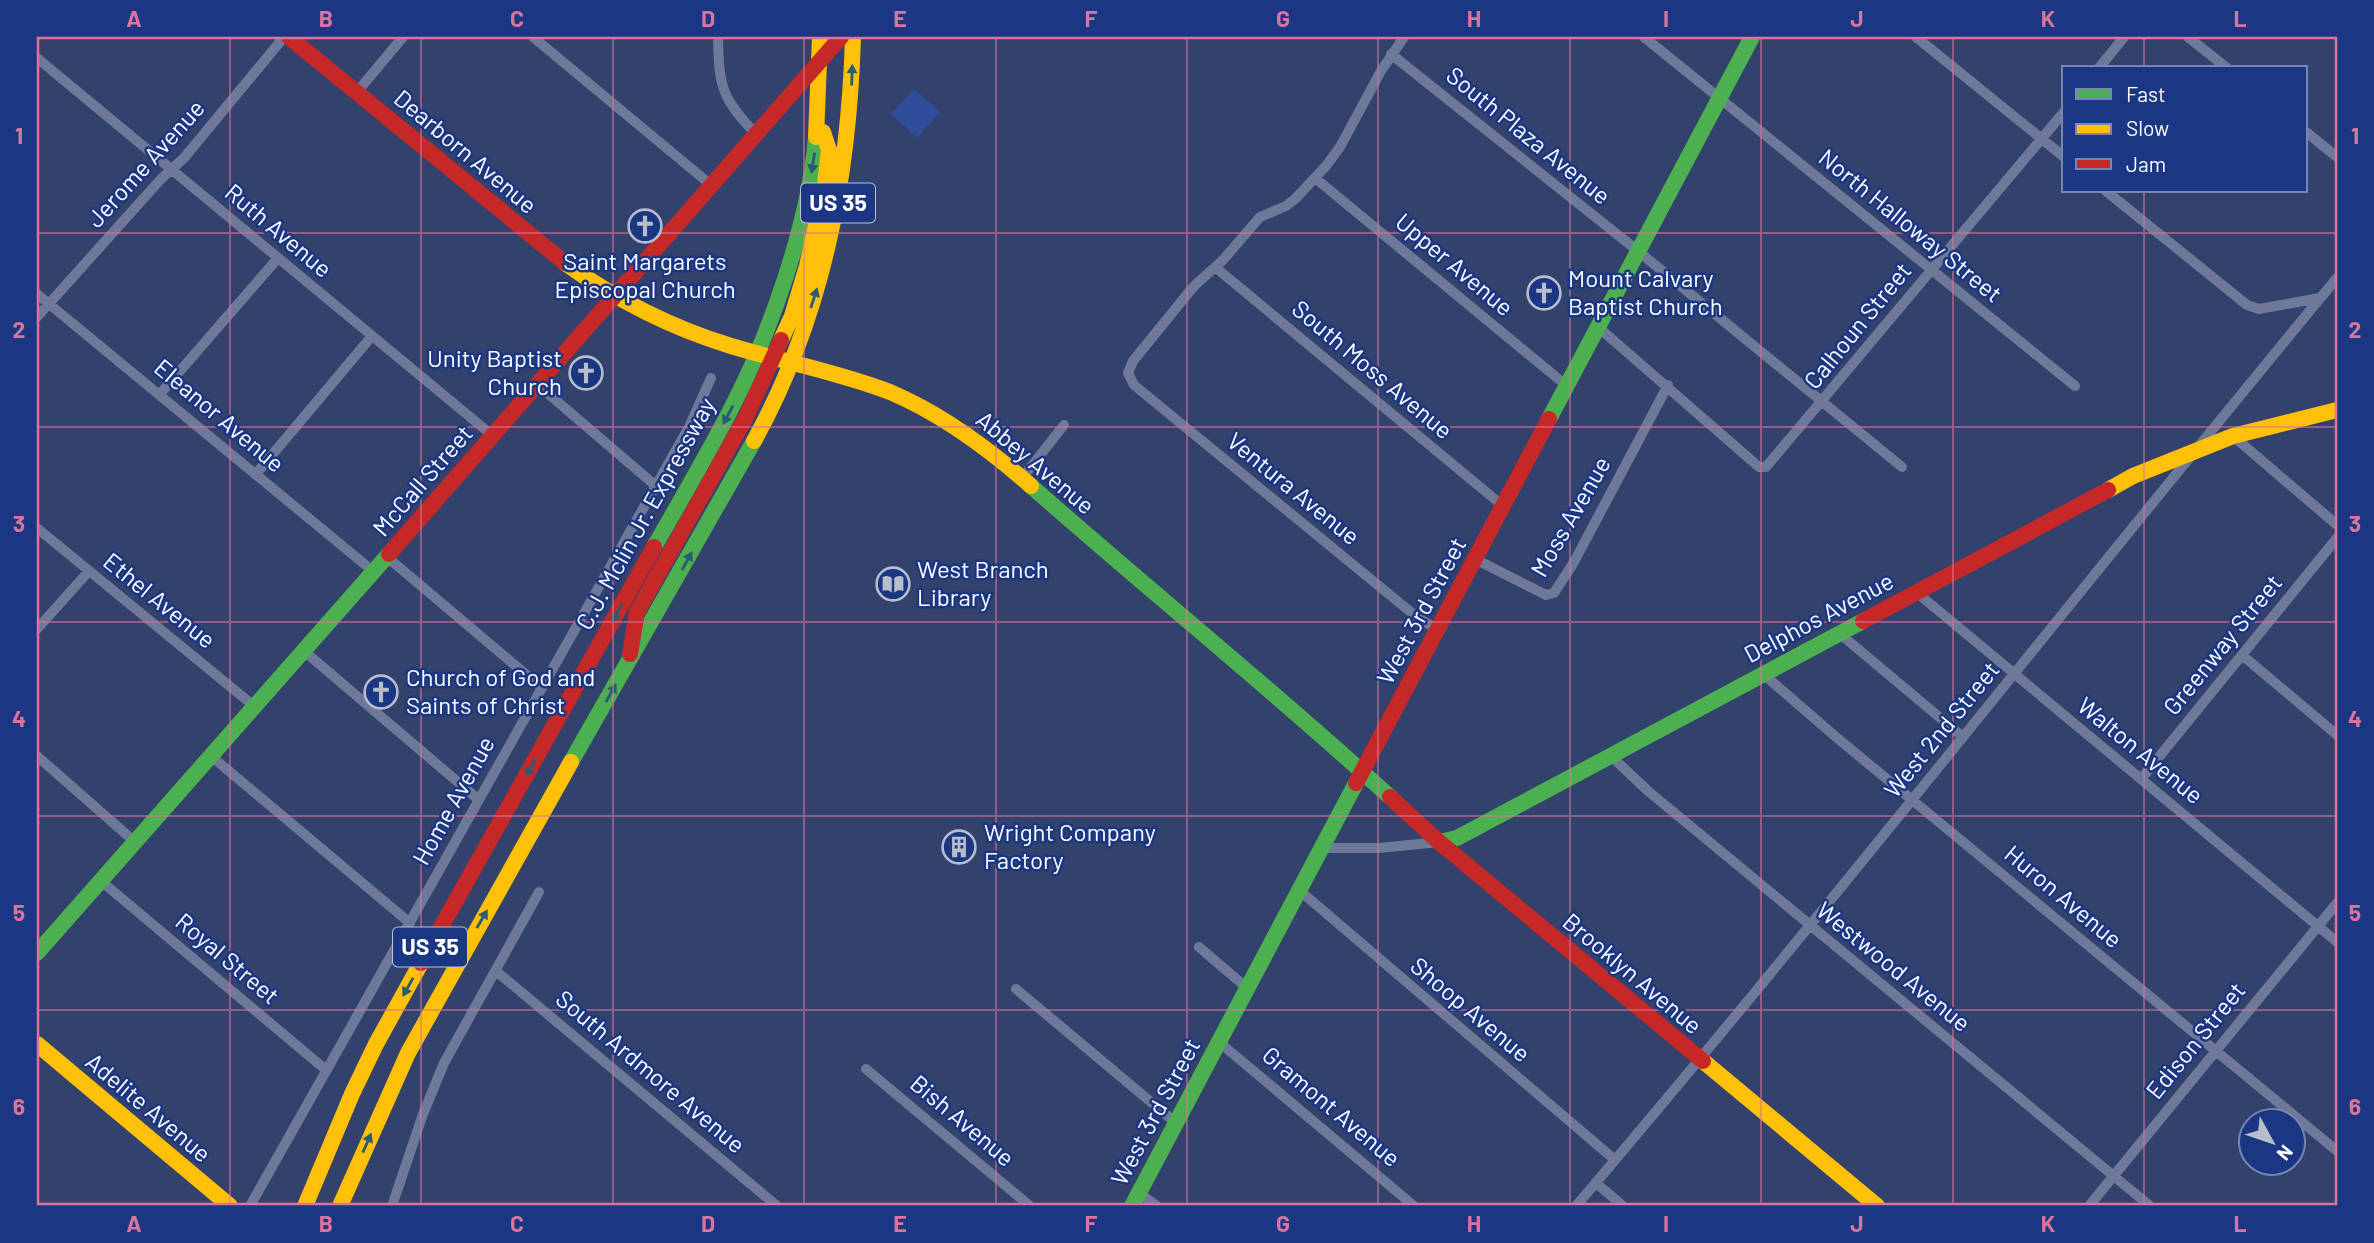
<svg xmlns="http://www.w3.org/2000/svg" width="2374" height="1243" font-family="Barlow,sans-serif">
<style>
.green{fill:#2f4d9b}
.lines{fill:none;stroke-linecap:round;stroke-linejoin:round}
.street{stroke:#6e799a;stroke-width:10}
.fast{stroke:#4caf50;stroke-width:16}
.slow{stroke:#ffc107;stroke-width:16}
.jam{stroke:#c62828;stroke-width:16}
.oneway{fill:#2a5b74}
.grid{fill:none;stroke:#da749d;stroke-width:2;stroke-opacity:0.55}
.labels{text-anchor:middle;stroke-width:5;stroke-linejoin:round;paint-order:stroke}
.shield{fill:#1b3784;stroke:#bbc3da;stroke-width:2}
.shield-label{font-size:23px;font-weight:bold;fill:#fff}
.street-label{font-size:24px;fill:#fff;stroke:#1b3784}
.poi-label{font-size:24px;fill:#fff;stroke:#1b3784;text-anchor:start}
.neatline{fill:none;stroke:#da749d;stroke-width:2.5}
.grid-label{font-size:23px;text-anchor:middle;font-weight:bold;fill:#da749d}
</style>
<rect width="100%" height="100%" fill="#33426c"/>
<path class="green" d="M914,89L940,112L917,138L891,114Z"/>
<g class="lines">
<path class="street" d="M533,37L711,185
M718,37C719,86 721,98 756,134
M1404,37L1381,71L1340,147L1326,166L1295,199L1286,206L1260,217L1223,260L1194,286L1133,361L1128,373L1134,385L1418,618L1437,629
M1644,37L2075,386
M1916,37L2064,157
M2188,37L2227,68
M1391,54L1638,251L1902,467
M37,58L493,436
M2099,68L2124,37
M357,92L403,37
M2306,132L2337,157
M1315,178L1567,386
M2106,191L2247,305L2259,309L2320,298
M1215,267L1503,506
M37,294L374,572
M37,317L161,179L184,158L284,37
M1598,327L1759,467H1766L2064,112
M538,385L656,486
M160,394L278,258
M2233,436L2337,525
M256,474L372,336
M1022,478L1064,425
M37,528L255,707
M387,557L542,688
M1475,559L1546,595L1554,593L1574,562L1668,385
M1916,592L2337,942
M37,629L89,571
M1839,633L1963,737
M304,651L479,800
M2242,655L2337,735
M1763,674L1836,737L2337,1151
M37,756L135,842
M211,756L410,923
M1612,757L1648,791L2150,1206
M2141,779L2337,538
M1322,848H1379L1439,842
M101,881L326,1070
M1299,890L1615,1160
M1199,947L1247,988
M496,971L777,1206
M1016,989L1176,1123
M1219,1042L1414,1206
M866,1069L1030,1206
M1596,1183L1623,1206
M1139,1193L1157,1206
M250,1206L689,427L711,378
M392,1206L423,1114L444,1063L539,892
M1576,1206C1836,901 2082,585 2337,278
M2089,1206L2337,903"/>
<path class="fast" d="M1549,419L1752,37
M1031,486C1150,591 1273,690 1390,797
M654,547C680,502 706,457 730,411C770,334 809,224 816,137
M571,762L754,441
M1439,842L1457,838L1863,621
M37,953L389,554
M1132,1206L1356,783"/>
<path class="slow" d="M816,137L820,37
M565,263C615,299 672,328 731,346C784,362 838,372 890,392C942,414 989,449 1031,486
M781,340L792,316L807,266L825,184L829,150L823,132
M754,441C823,316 849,178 853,37
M2108,490L2133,476L2233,436L2337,410
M37,1044L230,1206
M1703,1061L1877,1206
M305,1206L352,1094L376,1044L421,963
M340,1206L408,1053L571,762"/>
<path class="jam" d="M289,37L565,263
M389,554L841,37
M1863,621L2108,490
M630,654L637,612L746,417L781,340
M1356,783L1549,419
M1390,797L1439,842L1703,1061
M421,963L654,547"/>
</g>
<defs><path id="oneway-solid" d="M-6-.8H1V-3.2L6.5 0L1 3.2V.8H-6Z" transform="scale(1.75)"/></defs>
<g class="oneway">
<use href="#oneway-solid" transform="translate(852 75) rotate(-88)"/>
<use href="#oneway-solid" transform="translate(813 163) rotate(99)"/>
<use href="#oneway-solid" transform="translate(814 298) rotate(-72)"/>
<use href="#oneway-solid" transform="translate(728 415) rotate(118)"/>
<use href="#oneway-solid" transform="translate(687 561) rotate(-61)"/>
<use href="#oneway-solid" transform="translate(617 613) rotate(119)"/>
<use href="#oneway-solid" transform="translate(611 693) rotate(-61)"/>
<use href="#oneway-solid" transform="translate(531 767) rotate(119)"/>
<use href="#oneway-solid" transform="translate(482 919) rotate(-60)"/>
<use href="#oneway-solid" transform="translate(408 987) rotate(119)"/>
<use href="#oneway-solid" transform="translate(367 1143) rotate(-66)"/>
</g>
<path class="grid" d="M230,37V1206M421,37V1206M613,37V1206M804,37V1206M996,37V1206M1187,37V1206M1378,37V1206M1570,37V1206M1761,37V1206M1953,37V1206M2144,37V68M2144,191V1206M37,233H2337M37,427H2337M37,622H2337M37,816H2337M37,1010H2337"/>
<defs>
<symbol id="church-ring" viewBox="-11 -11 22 22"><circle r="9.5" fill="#1b3784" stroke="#b8bdcc" stroke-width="1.5"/><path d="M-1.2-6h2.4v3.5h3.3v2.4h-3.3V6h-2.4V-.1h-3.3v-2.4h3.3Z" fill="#b8bdcc"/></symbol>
<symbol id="library-ring" viewBox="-11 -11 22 22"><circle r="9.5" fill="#1b3784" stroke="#b8bdcc" stroke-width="1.5"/><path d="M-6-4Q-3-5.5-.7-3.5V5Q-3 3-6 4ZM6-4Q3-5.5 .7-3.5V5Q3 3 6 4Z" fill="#b8bdcc"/></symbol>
<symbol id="building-ring" viewBox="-11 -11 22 22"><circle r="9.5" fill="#1b3784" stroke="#b8bdcc" stroke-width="1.5"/><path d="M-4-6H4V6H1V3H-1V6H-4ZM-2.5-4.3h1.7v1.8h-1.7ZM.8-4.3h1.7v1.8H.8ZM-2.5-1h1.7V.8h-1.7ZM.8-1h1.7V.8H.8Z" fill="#b8bdcc"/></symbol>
</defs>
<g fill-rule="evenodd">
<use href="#church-ring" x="626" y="207" width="38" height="38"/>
<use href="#church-ring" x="1525" y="274" width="38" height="38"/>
<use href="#church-ring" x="567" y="354" width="38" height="38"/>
<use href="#library-ring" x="874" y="565" width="38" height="38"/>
<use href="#church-ring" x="362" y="673" width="38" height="38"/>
<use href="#building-ring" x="940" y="828" width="38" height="38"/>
</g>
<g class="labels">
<g class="shield">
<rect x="801" y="183.5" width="74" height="39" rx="5"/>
<rect x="393" y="927.5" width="74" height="39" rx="5"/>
</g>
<g class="shield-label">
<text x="838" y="211">US 35</text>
<text x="430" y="955">US 35</text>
</g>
<g class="street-label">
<text transform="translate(1528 136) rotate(39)" y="8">South Plaza Avenue</text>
<text transform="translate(465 152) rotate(40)" y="8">Dearborn Avenue</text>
<text transform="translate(146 164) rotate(-48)" y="8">Jerome Avenue</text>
<text transform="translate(1910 226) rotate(39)" y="8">North Halloway Street</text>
<text transform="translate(278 231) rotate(40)" y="8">Ruth Avenue</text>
<text transform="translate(1454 265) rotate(40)" y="8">Upper Avenue</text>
<text transform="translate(1858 326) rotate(-51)" y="8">Calhoun Street</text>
<text transform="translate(1372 370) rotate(40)" y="8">South Moss Avenue</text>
<text transform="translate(219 416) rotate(40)" y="8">Eleanor Avenue</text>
<text transform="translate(1035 463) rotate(40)" y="8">Abbey Avenue</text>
<text transform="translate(423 481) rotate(-49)" y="8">McCall Street</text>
<text transform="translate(1293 489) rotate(39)" y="8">Ventura Avenue</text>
<text transform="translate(646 514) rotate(-61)" y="8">C.J. Mclin Jr. Expressway</text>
<text transform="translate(1571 517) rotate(-60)" y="8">Moss Avenue</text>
<text transform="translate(159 601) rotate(39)" y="8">Ethel Avenue</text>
<text transform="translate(1422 611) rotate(-62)" y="8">West 3rd Street</text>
<text transform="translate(1819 618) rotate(-28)" y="8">Delphos Avenue</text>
<text transform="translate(2223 645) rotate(-51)" y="8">Greenway Street</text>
<text transform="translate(1942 730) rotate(-51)" y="8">West 2nd Street</text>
<text transform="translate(2140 751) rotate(39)" y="8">Walton Avenue</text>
<text transform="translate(454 801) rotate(-61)" y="8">Home Avenue</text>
<text transform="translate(2063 897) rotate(40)" y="8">Huron Avenue</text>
<text transform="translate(227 959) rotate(40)" y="8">Royal Street</text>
<text transform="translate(1893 967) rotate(39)" y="8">Westwood Avenue</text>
<text transform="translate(1632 974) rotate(40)" y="8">Brooklyn Avenue</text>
<text transform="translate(1470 1010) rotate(40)" y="8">Shoop Avenue</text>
<text transform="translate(2196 1041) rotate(-51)" y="8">Edison Street</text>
<text transform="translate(650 1072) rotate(40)" y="8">South Ardmore Avenue</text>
<text transform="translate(1331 1107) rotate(40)" y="8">Gramont Avenue</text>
<text transform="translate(148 1108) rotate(40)" y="8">Adelite Avenue</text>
<text transform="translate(1156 1112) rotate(-62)" y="8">West 3rd Street</text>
<text transform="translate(962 1121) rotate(40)" y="8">Bish Avenue</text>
</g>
<g class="poi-label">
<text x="645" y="270" text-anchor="middle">Saint Margarets<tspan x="645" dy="28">Episcopal Church</tspan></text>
<text x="1568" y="287">Mount Calvary<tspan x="1568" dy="28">Baptist Church</tspan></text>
<text x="562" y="367" text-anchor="end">Unity Baptist<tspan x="562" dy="28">Church</tspan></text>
<text x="917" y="578">West Branch<tspan x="917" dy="28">Library</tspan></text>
<text x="406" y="686">Church of God and<tspan x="406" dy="28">Saints of Christ</tspan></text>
<text x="984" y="841">Wright Company<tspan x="984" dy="28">Factory</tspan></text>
</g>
</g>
<rect width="2374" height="1243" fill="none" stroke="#1b3784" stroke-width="77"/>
<rect x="2062" y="66" width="245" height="126" fill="#1b3784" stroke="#7687b5" stroke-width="2"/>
<rect x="2076" y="89" width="35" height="10" fill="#4caf50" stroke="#7687b5" stroke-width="2"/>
<text x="2126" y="102" font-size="21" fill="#ffffff">Fast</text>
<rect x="2076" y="124" width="35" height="10" fill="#ffc107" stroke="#7687b5" stroke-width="2"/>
<text x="2126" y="136" font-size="21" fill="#ffffff">Slow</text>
<rect x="2076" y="159" width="35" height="10" fill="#c62828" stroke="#7687b5" stroke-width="2"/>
<text x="2126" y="172" font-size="21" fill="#ffffff">Jam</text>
<g transform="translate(2272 1142) rotate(130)"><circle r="33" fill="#1b3784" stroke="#7687b5" stroke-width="2"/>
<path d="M0-5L12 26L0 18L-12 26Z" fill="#b8bdcc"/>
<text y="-10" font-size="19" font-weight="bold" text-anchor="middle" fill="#ffffff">N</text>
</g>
<rect x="38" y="38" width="2298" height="1166" class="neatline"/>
<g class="grid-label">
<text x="134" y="27">A</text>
<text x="326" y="27">B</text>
<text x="517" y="27">C</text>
<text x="708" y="27">D</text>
<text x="900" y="27">E</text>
<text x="1091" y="27">F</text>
<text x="1283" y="27">G</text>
<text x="1474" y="27">H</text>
<text x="1666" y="27">I</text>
<text x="1857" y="27">J</text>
<text x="2048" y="27">K</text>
<text x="2240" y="27">L</text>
<text x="19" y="144">1</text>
<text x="2355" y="144">1</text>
<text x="19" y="338">2</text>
<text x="2355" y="338">2</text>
<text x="19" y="532">3</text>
<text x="2355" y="532">3</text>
<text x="19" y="727">4</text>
<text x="2355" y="727">4</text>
<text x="19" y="921">5</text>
<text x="2355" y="921">5</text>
<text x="19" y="1115">6</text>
<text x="2355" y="1115">6</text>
<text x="134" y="1232">A</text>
<text x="326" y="1232">B</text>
<text x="517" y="1232">C</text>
<text x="708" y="1232">D</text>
<text x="900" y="1232">E</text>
<text x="1091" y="1232">F</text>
<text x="1283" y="1232">G</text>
<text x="1474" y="1232">H</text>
<text x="1666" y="1232">I</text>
<text x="1857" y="1232">J</text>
<text x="2048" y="1232">K</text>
<text x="2240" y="1232">L</text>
</g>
</svg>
